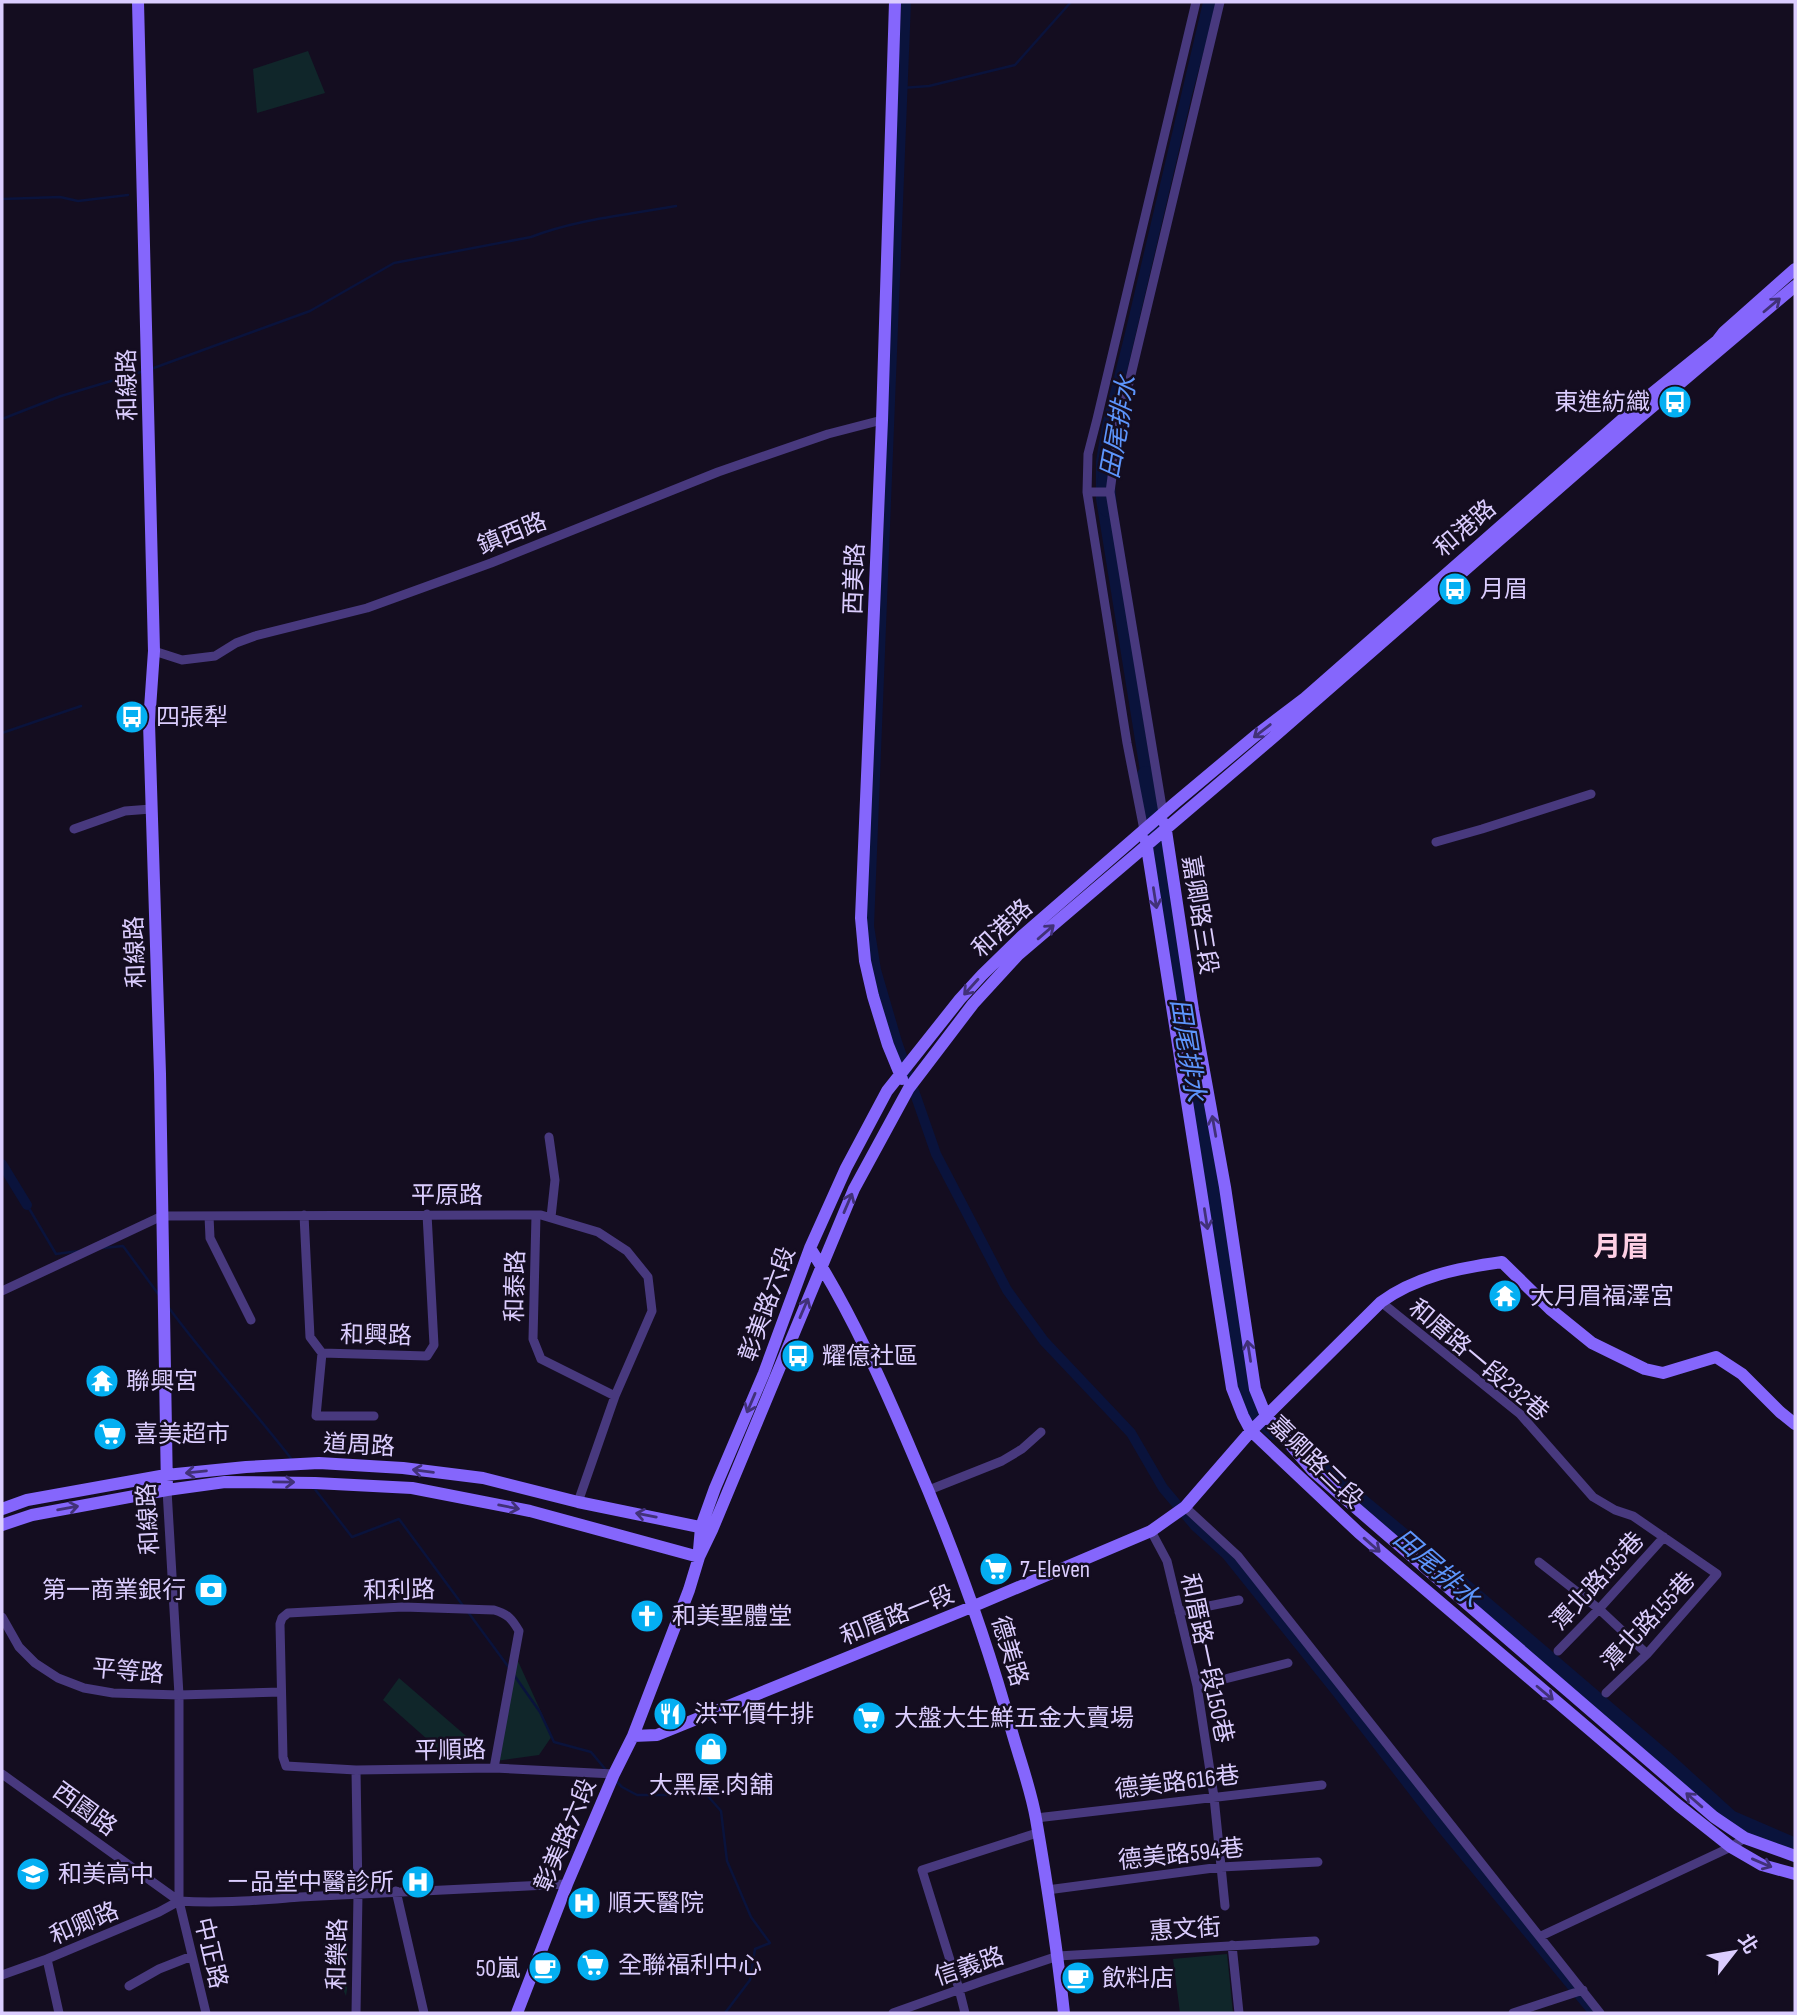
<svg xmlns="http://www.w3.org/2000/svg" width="1797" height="2015" font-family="'Sofia Sans Condensed','Noto Sans TC',sans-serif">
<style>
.green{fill:#10262a}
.water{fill:#0a133c}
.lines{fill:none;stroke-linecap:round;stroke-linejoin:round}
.stream{stroke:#0a133c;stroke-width:2.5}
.canal{stroke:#0a133c;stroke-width:10}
.river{stroke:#0a133c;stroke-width:18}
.street{stroke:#48397e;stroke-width:9}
.secondary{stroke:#8566fc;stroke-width:12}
.oneway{stroke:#413178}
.labels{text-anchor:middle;stroke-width:5;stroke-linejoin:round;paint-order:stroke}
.street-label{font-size:24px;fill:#dbcdfe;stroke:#140d20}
.poi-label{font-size:24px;fill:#dbcdfe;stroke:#140d20;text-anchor:start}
.water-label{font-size:26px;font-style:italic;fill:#5d95fc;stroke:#140d20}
.quarter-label{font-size:28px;font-weight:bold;fill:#fecfe4;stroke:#140d20}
</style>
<rect width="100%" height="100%" fill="#140d20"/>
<path class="green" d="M308,51L325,93L257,113L253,69Z
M517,1659L552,1736L539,1755L496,1761Z
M399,1678L480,1748L469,1759L445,1755L383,1700Z
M347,1934L348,1960L341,1957C347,1969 349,1983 346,1996L323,1944L333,1940L338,1949L337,1939Z
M1227,1954L1233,2013H1180L1173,1959Z"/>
<path class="water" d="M1203,2H1217L1192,95L1113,431L1106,482L1155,793L1145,802L1096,499V461L1102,425L1126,329Z"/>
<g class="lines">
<path class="stream" d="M902,88L929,86L1015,65L1071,2
M2,199L60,197L78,201L128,195
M151,369L310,311L394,263L531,237C577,219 628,215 676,206
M2,419L61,396L141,372
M2,733L81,706
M27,1205L56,1254L79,1251
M103,1248L123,1246L159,1295
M169,1308C208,1361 253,1409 293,1461
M314,1488L352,1537L399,1519L464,1607
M468,1612L510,1669
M514,1675L540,1712L554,1742L591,1752L606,1770
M615,1780L622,1787L637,1795H707L721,1811L727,1861L751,1917L770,1943L755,1949L750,1980L725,2013"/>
<path class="canal" d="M906,2L869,926L876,970L897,1042L936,1154L1007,1290L1044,1341L1131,1433L1163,1488L1195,1526L1227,1555L1336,1691L1441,1827L1594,2013
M2,1164L27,1205"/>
<path class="river" d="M1108,508L1106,485L1112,449
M1146,775L1190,1065L1240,1356L1251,1409L1275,1431
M1313,1463L1469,1592L1663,1758L1730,1819L1795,1847"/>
<path class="street" d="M1087,492H1110
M154,651L182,660L215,656L236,643L255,636L367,608L491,563L718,472L828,434L882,420
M1163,813L1110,492L1119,425L1220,2
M74,829L125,811L151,809
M1144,830L1127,743L1087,492L1088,454L1097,419L1196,2
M1436,842L1482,829L1591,794
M549,1137L555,1180L551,1217
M304,1215L310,1337L322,1353L427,1356L434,1345L427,1214
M536,1215L533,1339L541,1359L615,1396
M209,1216L210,1238L251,1320
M2,1291L162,1216L541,1215L598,1232L627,1251L648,1277L652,1311L615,1396L578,1502
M1381,1302L1520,1414L1593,1497L1615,1510L1633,1516L1717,1574L1647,1654L1606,1693
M322,1353L316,1416H374
M167,1490L179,1695V1901L206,2013
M929,1490L1002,1461L1022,1449L1041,1432
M1185,1507L1238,1556L1600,2013
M1151,1531L1167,1561L1197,1686L1214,1797L1225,1906
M1539,1562L1599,1609L1647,1654
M1179,1612L1239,1600
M2,1617L19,1647L35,1663L58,1678L84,1688L113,1693L179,1695L281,1692
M1558,1651L1599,1609L1664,1537
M1197,1686L1288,1663
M494,1768L519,1631C512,1619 508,1614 494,1610L403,1607L288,1613L282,1618L280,1624L283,1757L286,1766L356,1770L494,1768L614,1774
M2,1774L179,1901
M1036,1818L1322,1785
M1047,1890L1221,1867L1318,1862
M396,1891L424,2013
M179,1901C220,1904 260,1900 300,1897L567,1884
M1541,1936L1731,1847L1745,1838
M1232,1945L1239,2013
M47,1959L59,2013
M2,1975L47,1959L159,1912L179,1901
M129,1986L159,1969L192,1956
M356,2013L358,1894L356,1770
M893,2013L983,1981L1058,1956L1315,1941
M965,2013L959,1989L922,1870L1037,1833
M1513,2013L1583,1990"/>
<path class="secondary" d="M138,2L154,651L149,723L160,1074L167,1490
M895,2L882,420L861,918L865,961L873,996L888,1045L902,1079
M1165,824L1193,1010L1225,1187L1255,1389L1266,1416L1313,1471L1714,1817L1745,1838L1795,1856
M1146,841L1232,1388L1243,1416L1251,1431L1359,1533L1678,1805L1731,1847L1762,1865L1795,1874
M810,1248C851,1312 884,1386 914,1457C953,1547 986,1637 1012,1732C1020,1760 1031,1790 1036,1819C1047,1883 1057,1948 1064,2013
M2,1509L27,1500L166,1475L246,1467L319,1463L403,1468L483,1478L578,1502L709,1529
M2,1525L32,1515L167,1490L225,1482L315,1483L412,1488L530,1511L699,1557
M699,1550L701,1527L715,1488L764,1373L810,1248L846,1168L887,1091L960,999L982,975L1022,936L1175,803L1255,736L1305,698L1650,395L1717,341L1724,332L1795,269
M633,1736L657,1735L974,1606L1151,1531L1185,1507L1251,1431L1381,1302C1417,1276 1459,1268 1502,1262L1550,1309L1592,1343L1645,1369L1663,1373L1716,1357L1742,1374L1780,1412L1795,1424
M517,2013L567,1884L614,1774L633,1736L689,1590L699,1557L712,1530L854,1189L909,1088L973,1004L1018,955L1276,735L1638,419L1795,286"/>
</g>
<defs><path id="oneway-shaft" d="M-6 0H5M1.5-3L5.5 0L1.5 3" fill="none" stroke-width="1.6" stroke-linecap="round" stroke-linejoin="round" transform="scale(1.75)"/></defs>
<g class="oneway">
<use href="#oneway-shaft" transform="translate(1772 305) rotate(-40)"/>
<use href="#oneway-shaft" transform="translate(1262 731) rotate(142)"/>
<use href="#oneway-shaft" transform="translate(1155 898) rotate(81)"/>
<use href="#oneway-shaft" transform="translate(1046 932) rotate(-41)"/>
<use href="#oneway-shaft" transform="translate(971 987) rotate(132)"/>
<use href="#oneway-shaft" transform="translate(1214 1126) rotate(-100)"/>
<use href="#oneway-shaft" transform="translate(848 1203) rotate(-67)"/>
<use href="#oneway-shaft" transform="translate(1206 1219) rotate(81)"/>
<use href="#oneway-shaft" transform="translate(804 1308) rotate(-67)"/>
<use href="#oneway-shaft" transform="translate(1249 1351) rotate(-99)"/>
<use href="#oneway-shaft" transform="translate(751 1403) rotate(113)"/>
<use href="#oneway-shaft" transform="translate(423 1471) rotate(-173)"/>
<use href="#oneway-shaft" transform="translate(196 1472) rotate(174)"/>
<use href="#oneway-shaft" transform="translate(284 1482) rotate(1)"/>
<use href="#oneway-shaft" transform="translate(509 1507) rotate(11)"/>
<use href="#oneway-shaft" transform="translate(68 1508) rotate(-10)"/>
<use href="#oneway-shaft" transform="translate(646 1515) rotate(-169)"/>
<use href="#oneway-shaft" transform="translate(1372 1545) rotate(41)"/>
<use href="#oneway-shaft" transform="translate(1545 1693) rotate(40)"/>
<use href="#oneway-shaft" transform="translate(1694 1800) rotate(-139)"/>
<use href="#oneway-shaft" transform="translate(1762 1863) rotate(23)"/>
</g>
<defs>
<symbol id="bus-disc" viewBox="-11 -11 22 22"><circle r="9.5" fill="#04aff2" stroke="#140d20"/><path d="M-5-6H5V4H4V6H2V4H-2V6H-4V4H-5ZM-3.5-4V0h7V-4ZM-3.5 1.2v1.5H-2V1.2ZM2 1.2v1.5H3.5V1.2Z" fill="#fff"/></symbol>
<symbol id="temple-disc" viewBox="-11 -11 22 22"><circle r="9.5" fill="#04aff2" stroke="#140d20"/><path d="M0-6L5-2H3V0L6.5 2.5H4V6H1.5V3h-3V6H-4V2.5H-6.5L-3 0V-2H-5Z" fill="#fff"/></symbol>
<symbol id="supermarket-disc" viewBox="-11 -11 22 22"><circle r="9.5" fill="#04aff2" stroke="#140d20"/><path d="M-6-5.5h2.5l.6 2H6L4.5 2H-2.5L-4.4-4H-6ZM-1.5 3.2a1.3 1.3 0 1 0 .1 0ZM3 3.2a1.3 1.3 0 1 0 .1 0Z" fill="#fff"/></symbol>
<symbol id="bank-disc" viewBox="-11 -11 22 22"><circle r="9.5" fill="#04aff2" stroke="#140d20"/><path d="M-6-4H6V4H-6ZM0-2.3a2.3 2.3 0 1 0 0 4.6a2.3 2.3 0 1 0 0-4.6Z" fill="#fff"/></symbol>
<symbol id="church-disc" viewBox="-11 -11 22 22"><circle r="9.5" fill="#04aff2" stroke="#140d20"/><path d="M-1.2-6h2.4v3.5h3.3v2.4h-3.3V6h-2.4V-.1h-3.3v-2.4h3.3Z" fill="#fff"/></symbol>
<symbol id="restaurant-disc" viewBox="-11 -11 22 22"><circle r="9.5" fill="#04aff2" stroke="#140d20"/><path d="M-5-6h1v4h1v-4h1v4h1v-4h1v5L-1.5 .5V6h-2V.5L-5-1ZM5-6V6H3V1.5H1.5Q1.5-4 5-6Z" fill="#fff"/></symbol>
<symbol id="shop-disc" viewBox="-11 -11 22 22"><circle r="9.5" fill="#04aff2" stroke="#140d20"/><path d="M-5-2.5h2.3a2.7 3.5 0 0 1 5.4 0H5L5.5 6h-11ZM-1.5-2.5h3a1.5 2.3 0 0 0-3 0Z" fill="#fff"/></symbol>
<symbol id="school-disc" viewBox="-11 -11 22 22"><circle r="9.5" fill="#04aff2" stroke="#140d20"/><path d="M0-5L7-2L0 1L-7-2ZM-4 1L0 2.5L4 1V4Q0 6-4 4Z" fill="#fff"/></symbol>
<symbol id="hospital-disc" viewBox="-11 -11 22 22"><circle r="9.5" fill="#04aff2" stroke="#140d20"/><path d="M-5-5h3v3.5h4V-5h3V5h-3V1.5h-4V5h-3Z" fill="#fff"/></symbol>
<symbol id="cafe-disc" viewBox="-11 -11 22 22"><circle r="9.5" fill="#04aff2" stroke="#140d20"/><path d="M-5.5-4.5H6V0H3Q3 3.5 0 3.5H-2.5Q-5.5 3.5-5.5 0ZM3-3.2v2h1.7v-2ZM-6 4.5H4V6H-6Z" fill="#fff"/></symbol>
</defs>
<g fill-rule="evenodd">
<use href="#bus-disc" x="1656" y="383" width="38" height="38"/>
<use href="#bus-disc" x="1436" y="570" width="38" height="38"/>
<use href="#bus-disc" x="113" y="698" width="38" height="38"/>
<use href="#temple-disc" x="1486" y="1277" width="38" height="38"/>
<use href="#bus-disc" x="779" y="1337" width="38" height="38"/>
<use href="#temple-disc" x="83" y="1362" width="38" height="38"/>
<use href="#supermarket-disc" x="91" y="1415" width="38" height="38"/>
<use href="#supermarket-disc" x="977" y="1550" width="38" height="38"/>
<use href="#bank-disc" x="192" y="1571" width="38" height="38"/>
<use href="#church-disc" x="628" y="1597" width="38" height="38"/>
<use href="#restaurant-disc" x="651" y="1695" width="38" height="38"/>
<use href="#supermarket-disc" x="850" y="1699" width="38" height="38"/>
<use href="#shop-disc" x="692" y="1730" width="38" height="38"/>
<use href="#school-disc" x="14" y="1855" width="38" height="38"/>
<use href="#hospital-disc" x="399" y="1863" width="38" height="38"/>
<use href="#hospital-disc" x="565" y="1884" width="38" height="38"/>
<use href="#supermarket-disc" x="574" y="1946" width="38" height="38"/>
<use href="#cafe-disc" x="526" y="1949" width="38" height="38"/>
<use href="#cafe-disc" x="1059" y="1959" width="38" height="38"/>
</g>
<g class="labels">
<g class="street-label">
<text transform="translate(127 385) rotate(-91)" y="8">和線路</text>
<text transform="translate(1465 528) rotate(-41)" y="8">和港路</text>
<text transform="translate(512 533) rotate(-22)" y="8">鎮西路</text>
<text transform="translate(854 579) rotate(-88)" y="8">西美路</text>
<text transform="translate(1200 915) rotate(81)" y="8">嘉卿路三段</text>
<text transform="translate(1002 928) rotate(-43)" y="8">和港路</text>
<text transform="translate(135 952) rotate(-92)" y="8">和線路</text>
<text x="447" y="1203">平原路</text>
<text transform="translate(515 1286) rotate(-89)" y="8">和泰路</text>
<text transform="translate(767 1304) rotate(-70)" y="8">彰美路六段</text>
<text transform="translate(376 1335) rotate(1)" y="8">和興路</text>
<text transform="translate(1479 1360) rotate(40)" y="8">和厝路一段232巷</text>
<text transform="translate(359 1445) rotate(3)" y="8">道周路</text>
<text transform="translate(1316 1462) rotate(44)" y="8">嘉卿路三段</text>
<text transform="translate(148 1519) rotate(-93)" y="8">和線路</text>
<text transform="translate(1597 1581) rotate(-47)" y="8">潭北路135巷</text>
<text transform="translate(399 1590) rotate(-1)" y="8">和利路</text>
<text transform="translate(897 1615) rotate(-22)" y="8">和厝路一段</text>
<text transform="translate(1648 1621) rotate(-47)" y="8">潭北路155巷</text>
<text transform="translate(1010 1651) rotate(73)" y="8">德美路</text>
<text transform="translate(1207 1658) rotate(78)" y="8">和厝路一段150巷</text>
<text transform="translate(128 1671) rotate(5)" y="8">平等路</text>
<text transform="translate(450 1750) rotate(-1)" y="8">平順路</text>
<text transform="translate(1177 1782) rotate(-7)" y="8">德美路616巷</text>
<text transform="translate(85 1809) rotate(36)" y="8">西園路</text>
<text transform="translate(565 1835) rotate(-67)" y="8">彰美路六段</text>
<text transform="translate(1181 1854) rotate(-6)" y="8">德美路594巷</text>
<text transform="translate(84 1923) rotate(-23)" y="8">和卿路</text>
<text transform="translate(1185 1929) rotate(-4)" y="8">惠文街</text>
<text transform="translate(211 1953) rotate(77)" y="8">中正路</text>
<text transform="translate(337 1954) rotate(-89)" y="8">和樂路</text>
<text transform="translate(969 1966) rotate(-19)" y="8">信義路</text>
</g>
<g class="poi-label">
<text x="1650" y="410" text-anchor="end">東進紡織</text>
<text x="1480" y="597">月眉</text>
<text x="156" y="725">四張犁</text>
<text x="1530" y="1304">大月眉福澤宮</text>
<text x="822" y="1364">耀億社區</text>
<text x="126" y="1389">聯興宮</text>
<text x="134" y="1442">喜美超市</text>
<text x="1020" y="1577">7-Eleven</text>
<text x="186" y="1598" text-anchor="end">第一商業銀行</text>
<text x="672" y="1624">和美聖體堂</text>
<text x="694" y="1722">洪平價牛排</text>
<text x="894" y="1726">大盤大生鮮五金大賣場</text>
<text x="711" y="1793" text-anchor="middle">大黑屋.肉舖</text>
<text x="58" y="1882">和美高中</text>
<text x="394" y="1890" text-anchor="end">ㄧ品堂中醫診所</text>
<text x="608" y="1911">順天醫院</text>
<text x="618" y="1973">全聯福利中心</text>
<text x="520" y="1976" text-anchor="end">50嵐</text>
<text x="1102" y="1986">飲料店</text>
</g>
<g class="water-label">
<text transform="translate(1118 427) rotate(-80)" y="9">田尾排水</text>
<text transform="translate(1188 1050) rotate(81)" y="9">田尾排水</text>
<text transform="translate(1437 1568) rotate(41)" y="9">田尾排水</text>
</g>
<g class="quarter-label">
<text x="1621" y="1256">月眉</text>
</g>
</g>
<rect width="1797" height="2015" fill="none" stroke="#dbcdfe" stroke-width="7"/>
<g transform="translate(1734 1952) rotate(59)" stroke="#140d20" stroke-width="5" paint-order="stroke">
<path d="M0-5L12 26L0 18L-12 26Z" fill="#dbcdfe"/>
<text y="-10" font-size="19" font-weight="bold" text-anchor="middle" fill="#dbcdfe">北</text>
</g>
</svg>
